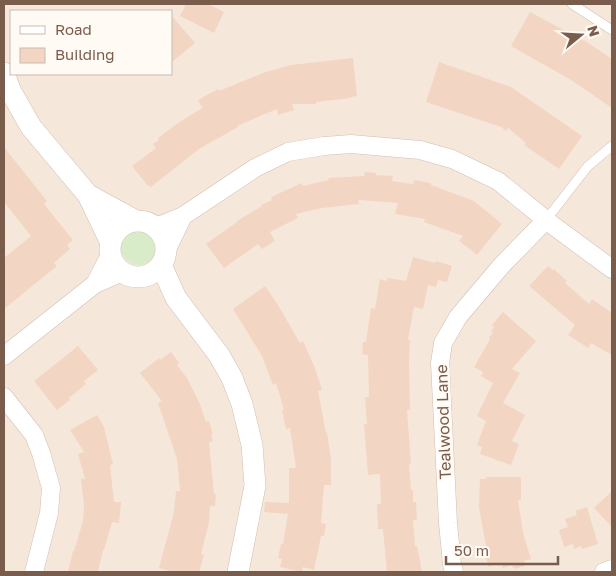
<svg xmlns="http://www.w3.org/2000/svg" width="616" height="576" font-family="'Golos Text',sans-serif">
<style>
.residential{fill:#f5e8da;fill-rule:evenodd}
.green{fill:#d8ecc9}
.building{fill:#f3d5c3}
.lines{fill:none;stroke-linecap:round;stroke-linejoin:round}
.service-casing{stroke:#d1beb0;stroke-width:10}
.minor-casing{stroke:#d1beb0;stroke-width:19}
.tertiary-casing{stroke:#d1beb0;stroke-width:22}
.service{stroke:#fff;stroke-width:9}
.minor{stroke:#fff;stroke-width:18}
.tertiary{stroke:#fff;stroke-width:21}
.labels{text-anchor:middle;stroke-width:5;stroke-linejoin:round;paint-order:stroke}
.street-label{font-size:16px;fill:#7a5c4d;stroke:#fffaf3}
</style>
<rect width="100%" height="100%" fill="#fdf6ec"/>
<path class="residential" d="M4,4H612V572H4ZM11,11H171V74H11Z"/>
<path class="green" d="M121 247a18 18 0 1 1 36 0a18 18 0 1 1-36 0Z"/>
<path class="building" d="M186,4H208L224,12L214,33L180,16Z
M530,12L584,41V40L612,59V108L571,80L511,46Z
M171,15L195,43L171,63Z
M353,58L357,96L351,97V98L316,102V104H292L294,110L278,115L277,109L237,126L238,127L199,149L151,187L149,185L148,186L132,166L156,148L153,144L159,140L158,138L178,123L202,108L198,100L218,89L219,91L263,73L291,65Z
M439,62L511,87L582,136L559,169L524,145L526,143L508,128L506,131L501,127L426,102Z
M4,147L47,201L44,204L73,240L67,245L70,249L54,263L57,266L4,309V258L31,236L4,202Z
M365,172L376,173V175L393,176L392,181L413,184L414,180L431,183V185L474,201L502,224L477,255L459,241L463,236L424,222L425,219L395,214L398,203L358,200L359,204L322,208L296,214L298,218L270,232L275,241L262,249L258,244L224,268L206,244L237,222V221L262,206L261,205L272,200L271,197L302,183L303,186L329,180L328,178L364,176Z
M413,257L435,263L436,261L452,266L447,282L438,280L436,287L428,285L423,309L414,307L408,340H410L409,361L410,410H407L411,464H409L411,490H413V502H416L417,520H413L415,546H417L422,572H387L383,529H378L377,504H381L380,474L368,475L364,424H367L365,397H369L368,355L362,354L363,342H366L371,308L375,309L380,279L387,281V278L406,281Z
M548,266L553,270L554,269L567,281L565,283L589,304L592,299L612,313V355L591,343L588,348L568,335L575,325L529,286Z
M265,286L278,305L300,343L303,341L315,368L322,390L318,391L326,433H327L331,459V485H324L321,523L326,524L324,536H321L314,570L303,567L302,572L280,567L282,559L278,558L281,544H283L288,514L264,512L265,502L289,503V468H296L290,428L286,429L282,410H284L276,383L273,385L262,356L233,309Z
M503,312L536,341L512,369L520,373L503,403L525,415L512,441L519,444L511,465L480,454L482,447L477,445L486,421L477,416L493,383L481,376L483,372L474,367L490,339L489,337L493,333L491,331L494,327L492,325Z
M78,346L98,370L84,381L86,384L69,398L70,400L57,410L34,381Z
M171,352L179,363L177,365L187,378L200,404L206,422L209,421L213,435H211L213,441L209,442L214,494H216L215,506H210L209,522L201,554L204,555L199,572H174L159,568L174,512L176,491H180L177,459L158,403L162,401L140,373L159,358L160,360Z
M97,415L104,427L113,464L110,465L114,502H121L119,523L112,522L104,550H103L98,572H68L73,551H74L83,521L84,506L81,479H85L78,454L84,452L70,430Z
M486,477H521V500H518L523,533L531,559L524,561L525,566L514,569L512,565L503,568L501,563L489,567L484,553L487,552L479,507L480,479H486Z
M612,491V527L594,508Z
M587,507L598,544L582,549L581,546L574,549L573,544L564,547L559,530L568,527L565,519L577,515L575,511Z"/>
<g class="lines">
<defs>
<path id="service" d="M572,4L612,30
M546,220L588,166L612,146"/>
<path id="minor" d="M156,227L183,216L255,168L288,152L324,146L351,144L420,150L452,159L498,181L551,224L612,269
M167,249L183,216
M95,284L111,253
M4,356L95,284L122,272
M4,397L34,435L41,453L51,488L49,513L34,572
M454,572L452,564L448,523L440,363L443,343L458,317L502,265L546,220
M604,572L612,569"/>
<path id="tertiary" d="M4,73L10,90L31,127L88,195L111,243
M88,195L136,221
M110 249a28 28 0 1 1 56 0a28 28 0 1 1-56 0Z
M161,265L176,298L219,355L232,378L242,404L252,445L255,486L238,572"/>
</defs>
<use href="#service" class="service-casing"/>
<use href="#minor" class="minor-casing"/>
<use href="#tertiary" class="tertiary-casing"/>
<use href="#service" class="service"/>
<use href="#minor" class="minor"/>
<use href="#tertiary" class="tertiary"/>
</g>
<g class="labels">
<g class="street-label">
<text transform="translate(443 422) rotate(-92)" y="6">Tealwood Lane</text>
</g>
</g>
<rect width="616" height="576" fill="none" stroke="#7a5c4d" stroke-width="10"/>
<rect x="10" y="10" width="162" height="65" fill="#fffaf3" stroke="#cabbb1"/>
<rect x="20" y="26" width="25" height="8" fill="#ffffff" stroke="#cabbb1"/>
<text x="55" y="35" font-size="15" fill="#7a5c4d">Road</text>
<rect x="20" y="48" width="25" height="15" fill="#f3d5c3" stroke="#cabbb1"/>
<text x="55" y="60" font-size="15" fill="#7a5c4d">Building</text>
<g transform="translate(581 35) rotate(72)" stroke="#fffaf3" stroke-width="4" paint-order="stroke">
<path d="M0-4L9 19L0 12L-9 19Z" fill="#7a5c4d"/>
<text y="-8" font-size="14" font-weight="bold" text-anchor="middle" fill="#7a5c4d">N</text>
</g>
<path d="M446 556v8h112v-8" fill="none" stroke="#7a5c4d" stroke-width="2.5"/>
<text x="454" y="556" font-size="15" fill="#7a5c4d" stroke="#fffaf3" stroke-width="4" paint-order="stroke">50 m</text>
</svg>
